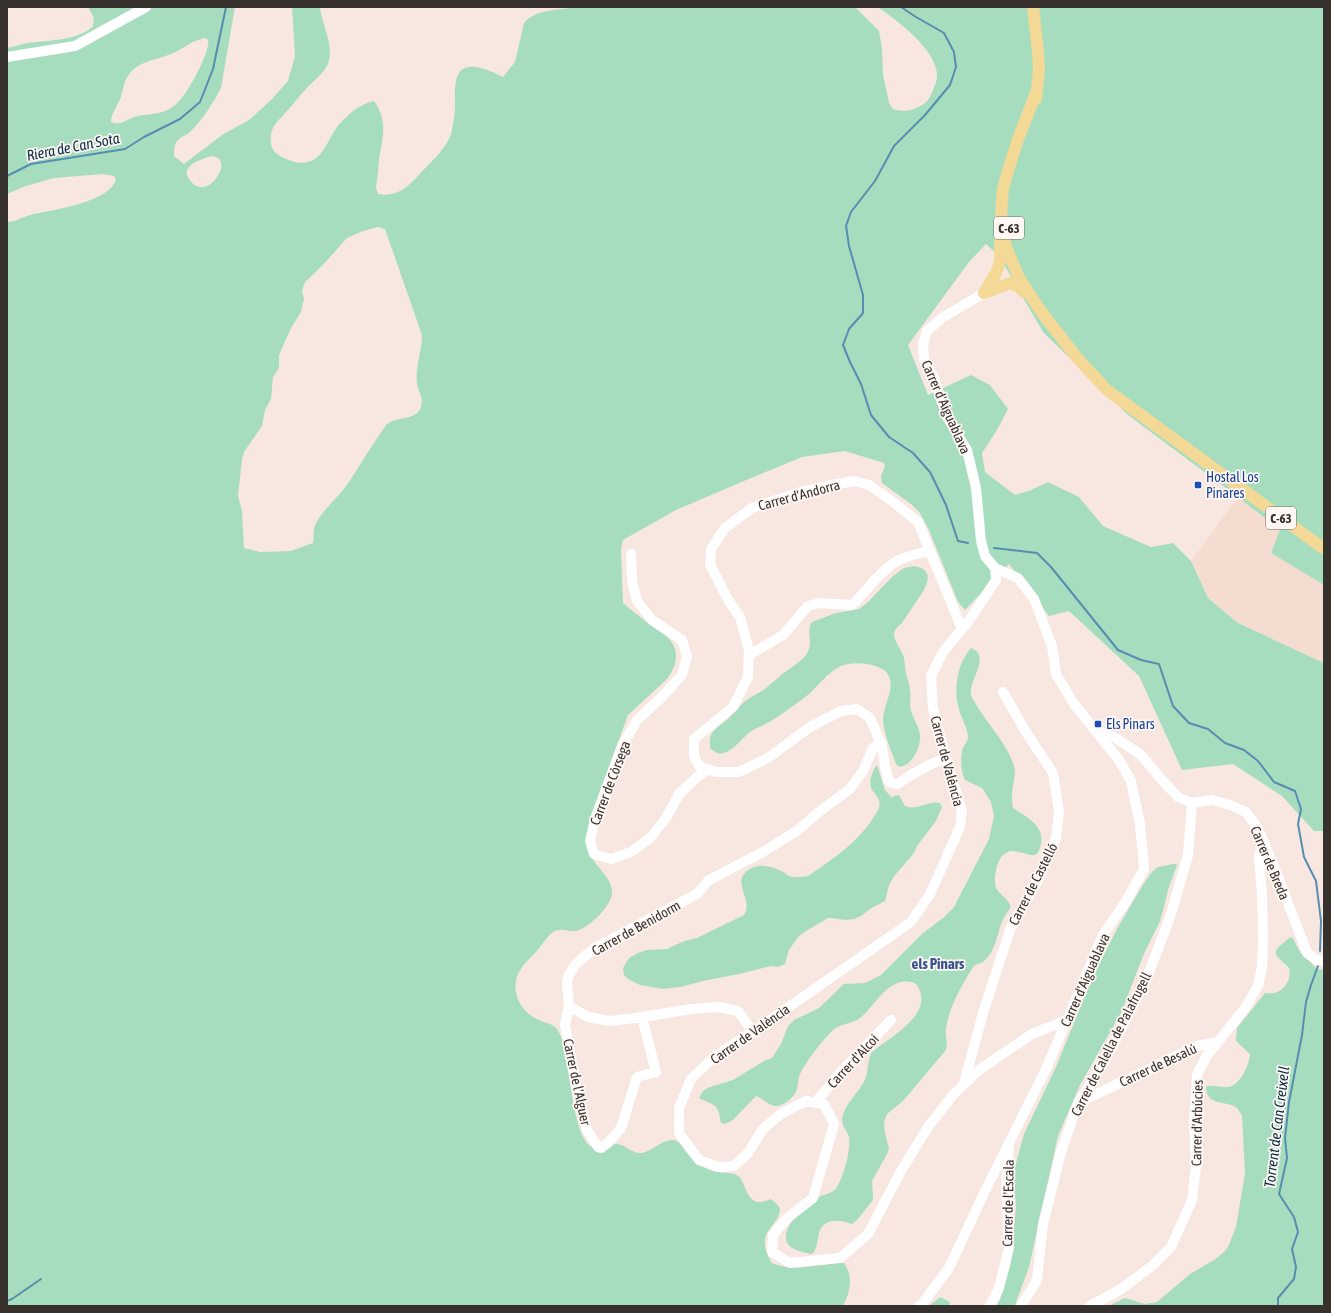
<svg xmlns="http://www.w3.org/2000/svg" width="1331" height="1313" font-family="'Asap Condensed',sans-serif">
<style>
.built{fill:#f5dcd1}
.green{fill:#a7ddbf;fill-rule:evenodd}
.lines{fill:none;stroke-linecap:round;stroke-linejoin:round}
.stream{stroke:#568db0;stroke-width:2}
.minor{stroke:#fff;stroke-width:10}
.major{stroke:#f4d996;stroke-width:12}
.transit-dot{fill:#1a4fb4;stroke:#fef7f4;stroke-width:1.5}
.labels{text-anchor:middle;stroke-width:3.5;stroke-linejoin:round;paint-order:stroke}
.shield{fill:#fef7f4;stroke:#736c69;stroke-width:1}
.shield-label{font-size:13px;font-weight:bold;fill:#37312e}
.street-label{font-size:14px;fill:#37312e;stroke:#fef7f4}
.transit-label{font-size:14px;fill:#164399;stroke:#fef7f4;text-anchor:start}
.water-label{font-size:15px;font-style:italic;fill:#082d43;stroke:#fef7f4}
.neighbourhood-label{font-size:15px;font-weight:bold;fill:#39538c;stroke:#fef7f4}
</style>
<rect width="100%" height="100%" fill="#f8e7e0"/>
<path class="built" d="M1238,497L1280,531L1271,553L1324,585V663L1238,623L1208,597L1191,561Z"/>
<path class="green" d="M88,7H235L221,88C213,103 202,121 190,132C187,135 182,136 179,139C174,143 174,150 174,156L184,164L222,135L249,120L271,100L288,81L295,56L292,7H320C322,27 336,47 327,66C322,75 312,82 306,89C299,96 293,105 286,112C283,116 279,119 276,123C269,132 268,146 277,154C283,158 292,162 300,163C323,163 326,142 337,127C347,115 358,105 374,101C388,120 383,137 379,159C378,168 378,177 376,187L378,194C395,197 406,189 417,177C429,163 445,151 451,134C453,125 455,115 455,106C455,87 452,61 480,68C489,70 495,73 503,77L515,62L524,23C535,9 560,10 577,7H855L879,31L882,48L883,75L889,103L893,109C904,113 916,110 925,103C930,99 932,93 934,87C936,84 937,79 937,75C937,50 896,19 877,7H1324V585L1271,553L1280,530L1238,497L1128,415L1043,332L999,256L986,244L969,262L908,345L928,395L971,375L990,385L1008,409L997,430L982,453L985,472L1015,495L1031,490L1048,482L1079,497L1103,526L1151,547L1173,543L1191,561L1208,598L1238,623L1324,663V831H1314L1282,796L1233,764L1182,770L1139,676L1069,611L1049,616L1009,564L965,610L958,602L929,530L920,513L911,504L882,483L881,476L885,466L884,463L845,451L802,457L751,478L676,510L623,540L621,550L623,603C632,611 642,618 652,626C657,630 665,634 669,639C681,651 676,669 666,680L628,715L606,775L590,854C596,867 610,876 612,890C614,904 589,928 576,931C569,932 562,928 555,931C547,935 542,946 535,953C524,964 513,974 516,992C518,1004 526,1014 537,1019C551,1026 556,1022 562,1039C570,1064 572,1131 590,1146C597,1151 609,1144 617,1144C626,1145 632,1154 642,1153C655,1151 670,1130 682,1146C684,1148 685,1151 687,1153C693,1161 708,1171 717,1172C724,1173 733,1172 738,1176C741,1177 741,1180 743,1183C749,1198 753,1207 771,1199L778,1205L780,1209C780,1216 776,1220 772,1226C761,1238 764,1250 772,1263C787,1270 806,1267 822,1265C830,1264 836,1261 844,1263C854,1277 850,1292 843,1306H7V222C16,222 22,217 30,215C51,210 110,203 116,179L114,176L103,174L54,178L26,186L7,194V48C14,47 21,44 28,43C50,40 77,41 93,26L94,18ZM205,38L208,40C211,51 188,92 180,100C176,105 170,109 165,111C155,115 144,114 134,117C126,120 120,126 111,122C111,114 117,107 120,99C123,92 123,83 128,76C137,61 157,60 171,54C183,49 193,40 205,38ZM212,156C233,158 214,190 200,187C195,186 193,184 190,180C178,166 202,159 212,156ZM378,227L385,229L422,335C422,351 415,367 417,383C418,391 424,399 421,407C416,421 397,416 387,424C385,426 384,429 382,431C370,448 360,465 349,482C339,497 323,509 315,525C313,530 314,537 313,543L291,551L260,552L244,548L242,511L238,496L242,459L244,452L262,426L265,410L271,399L273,377L279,368V355L291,328L301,312L304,299L302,291L305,282L322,266L347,238L363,231Z
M914,566C940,570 923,592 914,605C910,611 906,617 902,623C898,627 894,629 894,635C895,643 902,650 904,658C905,663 905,668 906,673C907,679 910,684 910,691C911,696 910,701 910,706C911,716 919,725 920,735C921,748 912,766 899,767L896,764C891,750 884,735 883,720C883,705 897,687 887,673C879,663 852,661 841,666C828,672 819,685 809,694C796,704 783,714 769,722C763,726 756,728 750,732C742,738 734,750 724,753C718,755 715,752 710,748C710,743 709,738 712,733C716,728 723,723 728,719C735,712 740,705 748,699C754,695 760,693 766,688C774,682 780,675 788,670C795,665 806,658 809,649C812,639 806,630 812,622L836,613L859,609L867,603L893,576L904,568Z
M971,648C992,656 968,681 971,695C972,699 975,702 977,706C988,725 1005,741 1013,763C1018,775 1011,786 1012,799C1012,802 1013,805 1013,808C1027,817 1045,826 1041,844C1040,848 1039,853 1035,855C1032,856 1027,854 1023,853C1019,852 1015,851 1011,851C998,853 995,871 995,882C995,894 1008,896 1011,907C1007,913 1002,920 1000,927C997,938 994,951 986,959C983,964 976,963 973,967C961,987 950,1005 946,1028C945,1036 948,1043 946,1050L903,1101L887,1114L884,1122L885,1133L889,1149L887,1154L872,1181L873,1196V1200L858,1219L852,1224C840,1219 823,1218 819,1233C817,1241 818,1248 812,1254C801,1252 784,1249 786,1235C788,1221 808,1203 819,1197C826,1193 833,1194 837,1187C844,1175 851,1150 849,1137C847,1131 842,1126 842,1120C843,1105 861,1091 866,1077C868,1069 868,1061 871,1053C886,1039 925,1021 921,995C920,991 919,987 916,984C911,981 903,981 898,983C880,989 873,1010 857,1020C849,1024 839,1024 832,1031C821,1042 807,1060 800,1074C797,1081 799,1089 794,1095C790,1100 783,1106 776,1106C768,1106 763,1098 756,1096L733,1120L725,1124L721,1123C718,1103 715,1106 699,1098L703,1091L707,1088L733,1080L764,1061L772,1058L781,1044L788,1026L794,1020L819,1008L844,984L865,983L881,975L922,934L943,918L954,907L989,839L994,816L991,802L982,788L965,780C961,773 960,756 963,748C965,744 968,741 968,736C967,728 963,721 960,713C953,692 956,665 971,648Z
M877,765L885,790L892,798L894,796L899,795L905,806C918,811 928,800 940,803L942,807L936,821L917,846L914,853L895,875L889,885L885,901L870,909L861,916L854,919L845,920L832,918H828L806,931L798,937L789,950L785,964L778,967L771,966L739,974L703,981L680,987L663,989L640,985L628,979L624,975L623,968L629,958L638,953L647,950L667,949L684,941L697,938L744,915C753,902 735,885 744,874C754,862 770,865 781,871C784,872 787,875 789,876C795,878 802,877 808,876C836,857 863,839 879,808C881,799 877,797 872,790C868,783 872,771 877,765Z
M1173,864H1177L1176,868L1168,890L1163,911L1160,921L1143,956L1121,1013L1080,1085L1058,1136L1029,1267L1015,1305L1014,1306H996L1000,1300L1011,1263L1016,1206L1013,1174L1024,1134L1056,1067L1094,974L1118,927L1144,883L1152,872L1158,867Z
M1292,937C1298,947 1298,952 1308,960C1315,966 1314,969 1324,970V1306H1108L1125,1298L1145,1304L1157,1302L1190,1274L1214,1260L1225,1251L1228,1247L1236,1227L1245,1173L1242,1116C1240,1112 1238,1108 1234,1106C1223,1101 1206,1105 1206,1087C1213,1084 1220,1088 1228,1087C1241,1085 1249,1065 1250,1054L1237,1042L1236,1039L1237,1028L1265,993C1269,993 1274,994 1277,992C1286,989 1292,976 1289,968C1283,960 1268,955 1281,945C1285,942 1287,938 1292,937Z
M940,1297L950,1302L949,1306H929Z"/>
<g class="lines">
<path class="stream" d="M901,7L916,17L944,33L954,52L956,67L950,85L925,115L894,146L875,181L851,212L846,226L849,246L863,295V313L849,329L843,345L850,362L861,384L871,415L889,437L913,453L930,472L946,505L958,541L968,543
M7,176L31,164L125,149L144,137L180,119L200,102L213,69L226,7
M994,548L1037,553L1051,567L1118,650L1141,660L1159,664L1173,706L1189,723L1208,729L1225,743L1244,750L1258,761L1274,782L1295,791L1301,809L1298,824L1304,857L1316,881L1321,921L1320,951
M7,1301L12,1299L41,1279
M1278,1306V1298L1294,1279L1296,1267L1292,1249L1298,1232L1294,1217L1279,1194L1287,1158L1285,1138L1289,1102L1302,1035L1306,1002L1311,985L1318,966"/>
<path class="minor" d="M7,57L75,46L146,7
M631,554L632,581L637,601L652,620L682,640L687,656L682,675L660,699L637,720L622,746L595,819L590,841L594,854L611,859L631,852L650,838L666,818L679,794L696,778L709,769
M995,568L996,580L967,623L943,652L931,676L933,708L947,763L962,810L960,827L930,894L911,922L757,1029L715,1056L691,1079L679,1108V1133L699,1160L719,1167L734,1166L748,1153L763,1129L782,1113L806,1101L824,1104L834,1124L813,1198L786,1219L773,1235L772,1252L790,1263L840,1258L868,1234L901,1171L928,1127L953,1095L979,1070L1032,1034L1067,1020
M749,655L783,635L808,606L820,603L852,605C866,592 877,574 894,563C904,556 918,554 930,551
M1097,730L1116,738L1141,755L1162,780L1178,797L1192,803L1212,800L1230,805L1246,812L1257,827L1272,861L1307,953L1317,960L1324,961
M946,758C928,764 913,774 897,784L889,782L885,767L882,746L870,718L857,709L841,711L810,727L768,758L739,772H716L699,766L694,756V739L733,707L748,677L749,650L740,617L728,600L710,564L711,549L725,528L752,508L801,492L832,485L854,481L869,485L896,504L918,522L962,629
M569,1006L565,1025L576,1085L587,1130L598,1147L601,1148L608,1143L621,1128L637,1077L656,1072L642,1017
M753,1032L738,1011L719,1007L692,1009L642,1017L610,1021L588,1017L569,1006L567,984L568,977L575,965L585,956L595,948L697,894L709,880L763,852L798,830L820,811L850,789L863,771L873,748L881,742
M964,1083L983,1013L1011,927L1037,882L1056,838L1059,812L1053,773L1026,732L1003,692
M815,1103L840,1073L891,1020
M1078,1103L1197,1046L1218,1042
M919,1306L922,1304L949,1268L985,1191L1047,1067L1103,935L1125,903L1144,869L1140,824L1131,781L1119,760L1074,704L1056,674L1052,646L1034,599L1018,578L995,568L985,556L981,541L976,488L967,450L947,417L934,378L924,360L923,344L927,331L942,318L984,293
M990,1306L999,1288L1009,1248L1006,1188L1009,1148
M1021,1306L1037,1280L1043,1224L1061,1152L1078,1103L1105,1061L1147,978L1171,914L1188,855L1192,803
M1090,1306L1121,1289L1152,1266L1171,1247L1192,1200L1196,1167L1194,1120L1197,1075L1206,1057L1245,1008L1258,986L1262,967L1263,941L1262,896L1259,855L1264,842"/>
<path class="major" d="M1033,7L1038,52L1039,69L1036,99
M1036,93L1018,139L1008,171L1003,189L1002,199L1001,219L1006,247L1019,278L1042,313L1078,359L1107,390L1324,549
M984,293L1010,283L1019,287L1024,292
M984,293C997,271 1002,269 1000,242"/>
</g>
<g class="transit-dot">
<rect x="1194" y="481" width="8" height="8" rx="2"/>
<rect x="1094" y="720" width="8" height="8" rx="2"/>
</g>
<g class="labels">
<g class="shield">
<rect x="994" y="217" width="30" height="22" rx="3"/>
<rect x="1266" y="507" width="30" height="22" rx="3"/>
</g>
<g class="shield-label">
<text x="1009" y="233">C-63</text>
<text x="1281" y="523">C-63</text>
</g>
<g class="street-label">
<text transform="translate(946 407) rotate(66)" y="5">Carrer d'Aiguablava</text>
<text transform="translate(799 495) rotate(-15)" y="5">Carrer d'Andorra</text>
<text transform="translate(947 761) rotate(75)" y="5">Carrer de València</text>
<text transform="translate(610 783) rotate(-69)" y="5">Carrer de Còrsega</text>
<text transform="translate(1270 863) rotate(67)" y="5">Carrer de Breda</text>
<text transform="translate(1033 884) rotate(-63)" y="5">Carrer de Castelló</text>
<text transform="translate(636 928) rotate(-29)" y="5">Carrer de Benidorm</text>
<text transform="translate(1085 980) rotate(-66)" y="5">Carrer d'Aiguablava</text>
<text transform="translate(750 1034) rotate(-35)" y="5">Carrer de València</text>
<text transform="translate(1111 1044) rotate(-63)" y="5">Carrer de Calella de Palafrugell</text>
<text transform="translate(853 1061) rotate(-47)" y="5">Carrer d'Alcoi</text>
<text transform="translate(1158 1065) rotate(-25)" y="5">Carrer de Besalú</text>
<text transform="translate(577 1082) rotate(78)" y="5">Carrer de l'Alguer</text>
<text transform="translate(1197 1123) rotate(-89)" y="5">Carrer d'Arbúcies</text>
<text transform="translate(1008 1203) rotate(-89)" y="5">Carrer de l'Escala</text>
</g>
<g class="transit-label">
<text x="1206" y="482">Hostal Los<tspan x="1206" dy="16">Pinares</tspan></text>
<text x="1106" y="729">Els Pinars</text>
</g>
<g class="water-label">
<text transform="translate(73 147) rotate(-11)" y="5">Riera de Can Sota</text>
<text transform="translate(1277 1127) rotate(-83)" y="5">Torrent de Can Creixell</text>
</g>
<g class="neighbourhood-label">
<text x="938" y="969">els Pinars</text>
</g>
</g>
<rect width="1331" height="1313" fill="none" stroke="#37312e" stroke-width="16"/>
</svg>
